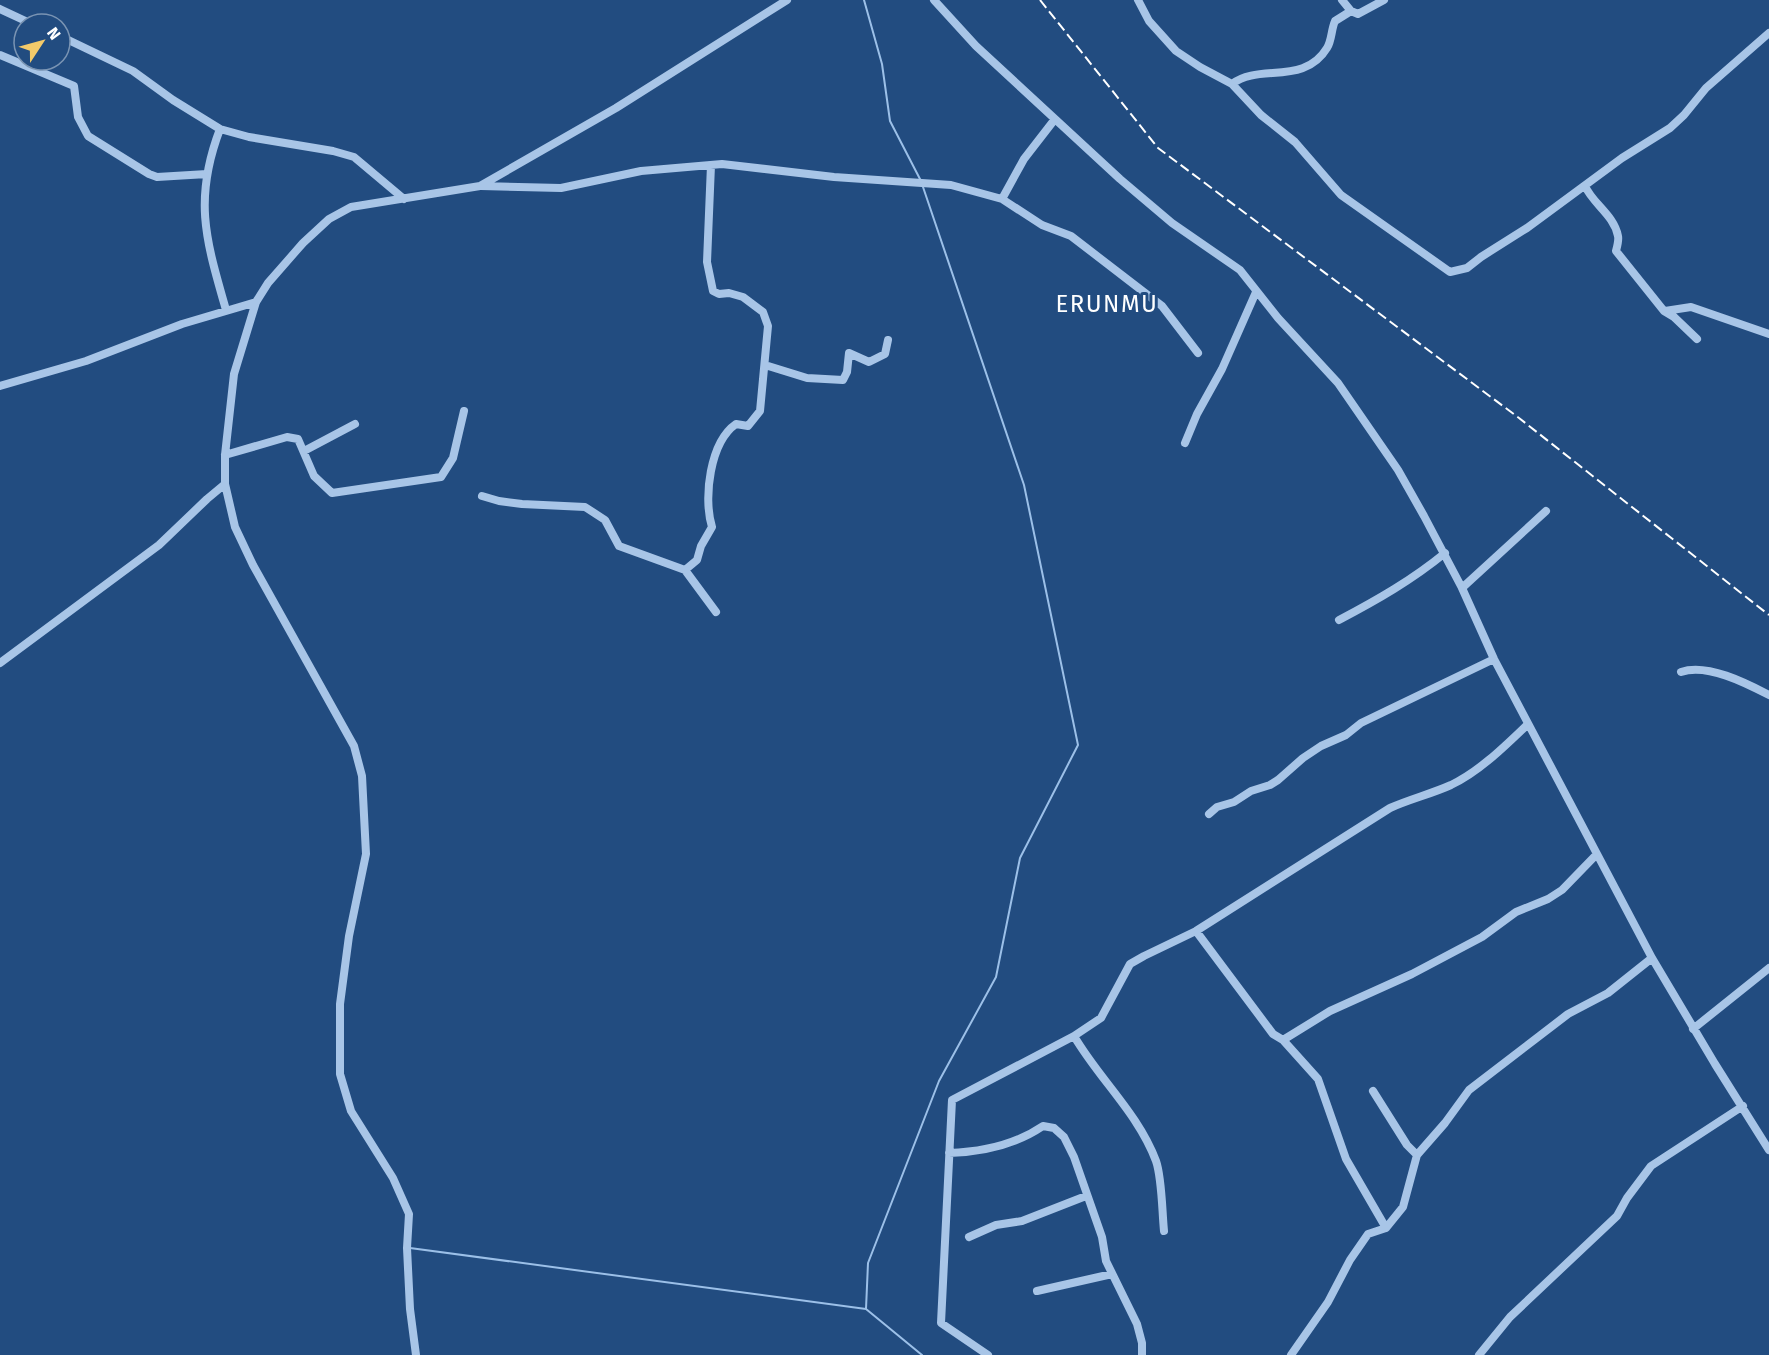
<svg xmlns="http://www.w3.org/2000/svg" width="1769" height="1355" font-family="'Fira Sans',sans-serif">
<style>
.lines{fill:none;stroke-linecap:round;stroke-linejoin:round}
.stream{stroke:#9cc0e8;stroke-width:2}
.minor{stroke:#a8c5e7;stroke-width:8}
.rail{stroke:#fff;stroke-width:2;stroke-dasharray:10 4.5;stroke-linecap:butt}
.labels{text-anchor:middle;stroke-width:6;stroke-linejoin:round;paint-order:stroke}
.quarter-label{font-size:24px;letter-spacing:1.5px;fill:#fff;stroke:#224c80}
</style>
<rect width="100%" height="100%" fill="#224c80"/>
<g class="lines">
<path class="stream" d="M864,0L882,64L890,121L921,181
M410,1248L866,1309L922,1355
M866,1309L868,1263L939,1081L996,977L1020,858L1078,745L1024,485L923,187"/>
<path class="minor" d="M934,0L976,46L1120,179L1172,223L1240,270L1278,318L1338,383L1398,470L1424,516L1462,588L1494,659L1652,958L1715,1064L1769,1150
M1138,0L1149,21L1176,51L1200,67L1232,84L1261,115L1295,142L1341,195L1450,272L1467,268L1481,257L1527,228L1622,158L1670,128L1684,115L1706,88L1769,33
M1342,0L1351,11L1358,14L1384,0
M0,9L32,24
M60,36L133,71L173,100L220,129L249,137L333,151L354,157L404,199
M0,55L74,86L78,117L88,136L149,174L157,177L207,174
M1232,84C1259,63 1304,86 1327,48C1332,40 1331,30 1335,21L1351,11
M220,129C193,200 206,240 226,310
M481,186L561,188L641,171L722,164L834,177L951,185L1002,199L1042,225L1071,236L1162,306L1198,353
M1585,186C1593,204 1614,215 1618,236C1619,240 1617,247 1616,251L1664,311L1674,317L1697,339
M1002,199L1024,159L1055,119
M1665,311L1691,307L1769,334
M765,365L807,378L843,380L847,372L849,353L869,362L885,354L888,340
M0,386L86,361L182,324L256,302
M1185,443L1197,414L1222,369L1256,292
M304,451L355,424
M225,455L287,437L298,439L314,476L332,493L441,477L453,458L464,411
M225,484L235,527L253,565L354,746L362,776L366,854L349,936L340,1004V1074L351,1111L393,1178L409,1214L407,1248L410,1309L416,1355
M482,496L499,501L522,504L585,507L605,520L619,546L685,570L697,560L701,546L712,527C703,498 710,442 736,424L748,426L760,411L768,326L763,312L743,297L729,293L719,294L713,291L707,262L711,165
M685,570L716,612
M1462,588L1546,511
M1339,620C1377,600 1412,580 1445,553
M0,663L159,545L207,499L225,484V455L234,374L256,302L268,283L303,243L329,219L351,207L480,186L616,108L787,0
M1681,672C1707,663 1746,683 1769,695
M1209,814L1217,807L1234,802L1251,791L1270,785L1278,780L1303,758L1321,746L1346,735L1361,723L1494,659
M1196,931L1273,1034L1283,1040L1318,1079L1346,1159L1386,1228
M1693,1029L1769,968
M1074,1036C1099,1079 1138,1113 1156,1161C1162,1178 1162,1211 1164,1231
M1283,1040L1330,1011L1412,974L1482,937L1516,912L1548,899L1562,890L1596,855
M1373,1091L1407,1145L1417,1155
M949,1153C983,1152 1015,1145 1043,1126L1054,1128L1064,1137L1074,1157L1102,1237L1106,1261L1137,1324L1142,1343V1355
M969,1237L996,1225L1022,1221L1086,1196
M1037,1291L1112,1274
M988,1355L941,1323L952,1100L1074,1036L1101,1018L1130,964L1144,956L1196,931L1390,808C1410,799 1431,794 1451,785C1480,771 1505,746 1528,724
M1291,1355L1328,1302L1350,1260L1368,1234L1386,1228L1403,1207L1417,1155L1445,1123L1469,1090L1568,1014L1608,993L1652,958
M1479,1355L1510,1317L1617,1216L1627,1198L1651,1166L1743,1106"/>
<path class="rail" d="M1040,0L1158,148L1519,418L1769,615"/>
</g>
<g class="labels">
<g class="quarter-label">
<text x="1107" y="312">ERUNMU</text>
</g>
</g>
<g transform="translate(42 42) rotate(54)"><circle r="28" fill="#224c80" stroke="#7a94b3" stroke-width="1.5"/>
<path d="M0-4.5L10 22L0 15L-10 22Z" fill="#f3ca6a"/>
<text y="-9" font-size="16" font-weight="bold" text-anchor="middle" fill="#ffffff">N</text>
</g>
</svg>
